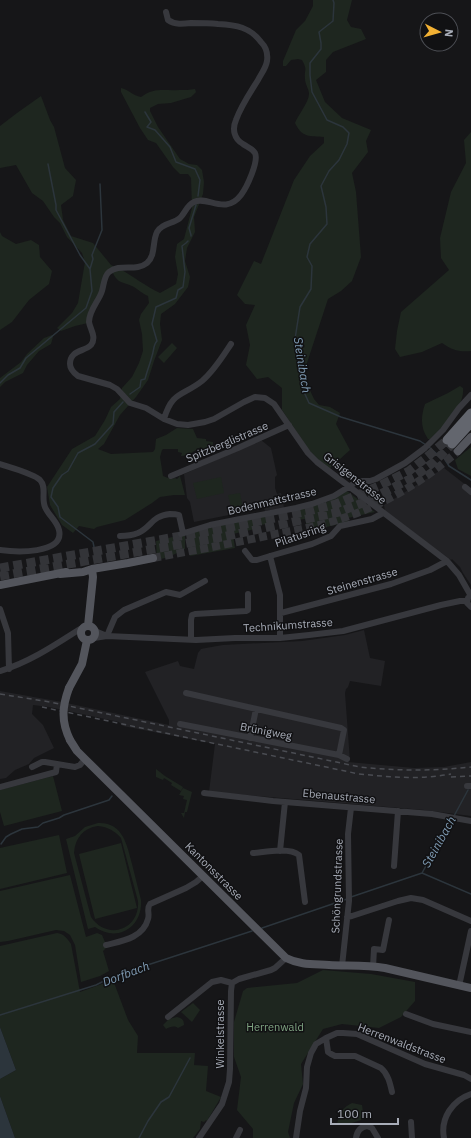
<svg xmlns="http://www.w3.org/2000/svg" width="471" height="1138" font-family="'IBM Plex Sans',sans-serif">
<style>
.built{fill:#222225}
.green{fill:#1e261f;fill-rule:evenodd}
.water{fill:#2c353c}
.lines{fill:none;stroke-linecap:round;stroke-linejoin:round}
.stream{stroke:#2c353c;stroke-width:1.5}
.major-tunnel{stroke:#333438;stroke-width:8;stroke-dasharray:8 4;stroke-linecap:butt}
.highway-tunnel{stroke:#333438;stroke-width:9;stroke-dasharray:9 4.5;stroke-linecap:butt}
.minor{stroke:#37383d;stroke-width:6}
.major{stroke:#53555c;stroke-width:8}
.highway{stroke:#63666e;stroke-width:9}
.rail{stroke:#4a4c52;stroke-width:1.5;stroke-dasharray:5 4;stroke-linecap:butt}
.major-bridge{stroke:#53555c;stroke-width:8}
.labels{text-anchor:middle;stroke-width:3;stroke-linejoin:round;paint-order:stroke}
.street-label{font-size:11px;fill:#a8adb8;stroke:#111113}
.park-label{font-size:11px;fill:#7fa381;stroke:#111113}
.water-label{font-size:12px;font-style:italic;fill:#7f9bb3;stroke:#111113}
</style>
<rect width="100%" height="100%" fill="#161618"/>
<path class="built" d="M261,440L271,448L277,475L275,477V488L277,494L281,493L284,508L265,511L264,508L194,522L190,502L187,498L184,474Z
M444,468L471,489V585L463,573L460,567L452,559L451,560L433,547L385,511L384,505Z
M364,630L370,658L385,661L381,686L350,681L348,687L346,689L345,693L350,761L348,762L414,768L444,767L471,762V816L424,810L209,792L215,744L123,726L119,722L49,707L33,705L32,714L43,725L54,748L34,758L29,764L15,770L6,778L0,779V691L62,702L169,725V720L145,672L178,661L180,666L194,669L198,653L201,649L206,648L223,645L302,641L345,635Z"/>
<path class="green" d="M313,0H352L347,20L351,27L361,29L366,39L333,52L326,60V72L316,80L325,102L342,118L371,130L366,141L368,152L352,173L356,192L361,257L352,281L341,291L328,299L305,369L308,386L314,399L319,405L330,407L340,413L336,424L350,450L329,469L319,460L309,450L282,410V388L268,377L257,379L246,365L250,345L246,325L255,305L245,304L237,295L254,261L261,264L294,180L310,156L324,143V137C310,136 302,138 295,123C298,115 309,102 309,94C309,89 305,84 305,79C304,68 308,71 302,60L298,59L291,60L286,66H283V61L296,30L305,21L313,6Z
M121,88C128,89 133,96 141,97C155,87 163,91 179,90C184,90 190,90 195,89L196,92L191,97L171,103L158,104L150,108V111L158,127L180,159L189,164L197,165L202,170L204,182L203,194L194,217L195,232L187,248L185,261L190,277L188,287L175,304L161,314L160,324L162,340L154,361L148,380L136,397L120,415L104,444L98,449L111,454L153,452L155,449L156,439L166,435L177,428L193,429L197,438L206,439V441L213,442V452L204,456L201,447C195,450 188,456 181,456L182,453L178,452V449H163L162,450L160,457L163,476L168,478L169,477L172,479L175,478L177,479L180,476L185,495H174L160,497L152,503L125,520L97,527L94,529L79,526L73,533L62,525L50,505L47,487L72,449L95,436L105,420L111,407L120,399L122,388L132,377L139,363L143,351L142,334L139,320L141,314L149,303L148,296C143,294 139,290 134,287C123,281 118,285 112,271L118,268C133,276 145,286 160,293L176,284L178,274L175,257L177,244L184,239L192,208L191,178L188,174H180L173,167L156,143L148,140L140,128L121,92Z
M41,96L50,120L54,127L65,168L76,180L73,196L61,205L63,220L71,236L93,243L111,265L115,267L108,271L88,323L75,326L61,331L57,328L72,313L78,303L85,262L82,253L67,237L60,223L54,217L43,201L32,193L16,165L0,168V126L17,113Z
M471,132V351C458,352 452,350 442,343L422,352L400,357L395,349L397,331L401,312L449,270L441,258L440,238L451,192L466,163L464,140Z
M0,232L2,236L16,244L31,240L39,245L40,257L52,271L49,284L29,300L12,322L0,330Z
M52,335L53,337L51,344L39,351L27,365L23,373L5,382L0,387V378L21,362L27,354L44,338Z
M172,343L177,348L164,363L158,357Z
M460,386L463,388C465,407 443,427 430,439H428C420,428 421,416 425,404L448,393Z
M471,447V476L458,469L455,460Z
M221,477L224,493L197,499L193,483Z
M347,491L375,512L348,518L349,522L308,531L305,519L297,520L295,510L327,502Z
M240,493L243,509L232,511L228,495Z
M265,515L267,524L254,526L255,529L233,534L235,548L190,556L188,533Z
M185,534V549L169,557L157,560L156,541Z
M156,769L165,776L183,787L181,791L171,785L172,783L164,778L163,780L156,777Z
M53,776L62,811L4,826L0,812V790Z
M183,788L192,792L187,812H185L184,818L181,813H184L187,800L183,799L184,796L179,795Z
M98,823C123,822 127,845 132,864C135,876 138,888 141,900C143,927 117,943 95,927L88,929L66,839L75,836L85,827ZM98,826C108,827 115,831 121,838L138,901C140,930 107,941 91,917L74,853C75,838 83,828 98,826Z
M59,835L67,873L0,889V848Z
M121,843L137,908L95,919L79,854Z
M70,875L86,937L97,933L102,935L107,947L103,951L109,971L100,976L81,982L75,945L70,935L64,931L56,930L8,941L0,942V891Z
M57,933C64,934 67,938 71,944L80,992L113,980L128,1020L138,1036L137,1053H195L194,1065L208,1066L206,1091L221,1097L207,1121L206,1120L204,1122L201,1121L200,1129L193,1138H15L0,1096V1079L16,1070L0,1027V946Z
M323,970L371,974L415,982V1001L401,1017L379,1028L342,1024L323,1029L301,1064L303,1084L294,1103L288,1132L290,1138H253V1129L237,1110L241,1077L234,1057V1022L243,991L247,988L297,983Z
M193,1003L200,1010L192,1022L181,1012Z
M177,1017C182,1018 184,1020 184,1025L178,1028C174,1025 170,1027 166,1029L163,1025L169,1019Z
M352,1103L362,1105L364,1119L349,1124H337C339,1114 343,1107 352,1103Z"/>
<path class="water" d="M0,1027L16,1070L0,1079Z
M0,1096L15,1138H0Z"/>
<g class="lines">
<path class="stream" d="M333,0L334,3L333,21L319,32L321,43V49L310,63V75L312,92L327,120L343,127L349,133L347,144L339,160L329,171L321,186L326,207L327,224L310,244L307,257L312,266L311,289L300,307L295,339L297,354L300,361L304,392L309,403L341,417L420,441L426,445
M145,112L151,122L147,127L155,130L170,147L176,162L195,169L200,180L198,196
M48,164L56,205V210L80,255L90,269
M191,236V235L189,228L196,205
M0,383L8,375L20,368L26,358L86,308L92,291L90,269L93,259L92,255L102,230L100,184
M130,394L140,387L141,380L145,379C147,371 150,364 152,356C154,351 153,345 157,341L152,324L156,307L176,298L178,290L183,287L185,272L182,246L186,243L188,241
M429,447L438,455L444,458L449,466L471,480
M94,547L93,542L60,517L58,507L51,497L53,488L62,475L68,471L78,453L95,444L113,424L114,412L123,402
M454,816L468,790
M1,844L6,837L11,834L22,829L38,827L43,823L59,818L64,815L109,800L112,796
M422,873L452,819
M351,897L422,873L471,894
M262,928L347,899
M0,1015L96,985L106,980L129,971L252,931
M139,1138L148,1121L161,1102L169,1097L190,1058"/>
<path class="major-tunnel" d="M153,558C191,551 229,544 266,536C291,531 316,527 340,519C384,505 424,481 458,451"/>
<path class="highway-tunnel" d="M0,568L221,529L309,511L336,504L381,485L409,471L427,457L447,440
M0,576L222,537L339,512L365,502L414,477L434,462L452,444"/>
<path class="minor" d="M166,12L168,20C175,25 183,24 191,23C200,23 209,23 218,24C236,25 250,27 261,42C266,47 268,54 267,61C266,68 261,74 258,80C250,93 241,106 236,120C232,129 234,139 243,144C247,147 252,148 255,153C259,161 247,187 241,195C225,216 207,195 194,202C187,205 185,213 180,218C173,224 162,223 157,232C152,242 156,255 147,263C136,272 120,263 109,272C104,276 104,284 102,291C99,301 89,310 89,322C90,329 97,337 91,345C84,352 70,350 70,364C70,369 74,373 78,376L110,385L117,389L130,403L146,408L164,419L177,424L188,425L205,422L214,419L244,402L255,397L265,398L274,404L308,453L317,462L447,561L459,575L471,596
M164,419C172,391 183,396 202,381C214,371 223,356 231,344
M0,464C9,467 35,474 40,480C47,487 41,498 45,507C48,515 57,521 59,530C65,555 14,552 0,550
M171,476L238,448L289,425
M465,487L471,492
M181,534L210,525L296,508L312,504L334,496L358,481H370L376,479L405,463L425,448L443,430L459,408L471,395
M120,536C125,536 133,535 138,533C152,527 151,516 170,514C174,514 176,514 179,515L183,533
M245,551L252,560H257L270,556L312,544L331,536L340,526L372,519L383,513
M270,556L280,595V638
M468,598L467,603L471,607
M0,609L8,633L9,669
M281,613L391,584L430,570L447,561
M95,631L107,636
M107,636L109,631L115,617L124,610L166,592L180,595L205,581
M94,638L107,636L196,640L235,638H280L309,635L343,631L441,605L460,601H467
M191,639V620L192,615L195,614L246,611L248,610V594
M0,671C28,663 55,645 80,629L83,628
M186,693L341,728L344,730L339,755
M180,724L339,755L347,759
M250,738L256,709
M32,767L42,762H45L75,767L80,765L85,759
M467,786H471
M0,787L56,772L57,764
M204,793L273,801L432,814L471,821
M280,851L285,802
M253,853C265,852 289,847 299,855L305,902
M394,866L398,811
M347,917L352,916L398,901L411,898L423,900L471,921
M106,945C122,941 143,938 148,919C150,913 146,909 150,904L186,888L196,882L203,876
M342,966L349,901L348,834L351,808
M373,967L374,949L383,950L389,920
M459,986L471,931
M406,1014L433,1024L471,1032
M168,1017L212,982L221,980L232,983
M326,1038L328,1052L331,1054L335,1056H355L381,1068C388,1074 390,1083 392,1092
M411,1122L412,1138
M199,1138L222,1104L229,1082L230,1069L231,991L232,983L239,979L271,970L275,968L286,958
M236,1138L240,1130
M296,1138L300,1111L306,1088L307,1067L311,1053L316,1044L326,1038L337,1033H343L357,1034L425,1064L464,1075L471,1079
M356,1138C357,1131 360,1127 367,1126L372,1128L378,1138
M444,1138C440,1118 453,1100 471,1094"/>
<path class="major" d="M458,451L471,437
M60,574L83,572L92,569L128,563L153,558
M0,585L66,572
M81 633a7 7 0 1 1 14 0a7 7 0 1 1-14 0Z
M88,626L93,577L92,569
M69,688L82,664L87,640
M70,740L77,751L85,759L286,958C300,965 313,964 329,965C347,966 366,965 385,968L471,988"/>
<path class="highway" d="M447,440L471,413
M452,444L471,423"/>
<path class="rail" d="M0,694L50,702L360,767C397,771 434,771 471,767
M42,707L359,774C390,777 420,780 451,774
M451,777L471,776"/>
<path class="major-bridge" d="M69,688C62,707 61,721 70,740"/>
</g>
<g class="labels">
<g class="street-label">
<text transform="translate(227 442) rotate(-23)" y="4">Spitzberglistrasse</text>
<text transform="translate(355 478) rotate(38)" y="4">Grisigenstrasse</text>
<text transform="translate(272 501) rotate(-13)" y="4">Bodenmattstrasse</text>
<text transform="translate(300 535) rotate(-19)" y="4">Pilatusring</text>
<text transform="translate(362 581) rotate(-16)" y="4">Steinenstrasse</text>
<text transform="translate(288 625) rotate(-4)" y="4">Technikumstrasse</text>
<text transform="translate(266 731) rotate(11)" y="4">Brünigweg</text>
<text transform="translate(339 796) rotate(5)" y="4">Ebenaustrasse</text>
<text transform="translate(214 871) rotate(45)" y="4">Kantonsstrasse</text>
<text transform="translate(337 886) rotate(-88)" y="4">Schöngrundstrasse</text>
<text transform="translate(220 1034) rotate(-90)" y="4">Winkelstrasse</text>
<text transform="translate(402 1043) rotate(21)" y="4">Herrenwaldstrasse</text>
</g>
<g class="park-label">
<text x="275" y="1031">Herrenwald</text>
</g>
<g class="water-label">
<text transform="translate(302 365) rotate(81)" y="4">Steinibach</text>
<text transform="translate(439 842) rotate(-61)" y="4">Steinibach</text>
<text transform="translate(126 974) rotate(-21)" y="4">Dorfbach</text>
</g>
</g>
<g transform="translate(439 32) rotate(96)"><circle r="19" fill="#111113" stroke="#4d4f55"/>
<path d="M0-3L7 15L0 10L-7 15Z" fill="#f2b134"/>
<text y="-6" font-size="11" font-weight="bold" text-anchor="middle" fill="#a8adb8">N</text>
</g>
<path d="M331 1118v6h67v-6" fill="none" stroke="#a8adb8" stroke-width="2"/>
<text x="337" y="1118" font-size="12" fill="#a8adb8" stroke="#111113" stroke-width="3" paint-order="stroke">100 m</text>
</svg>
